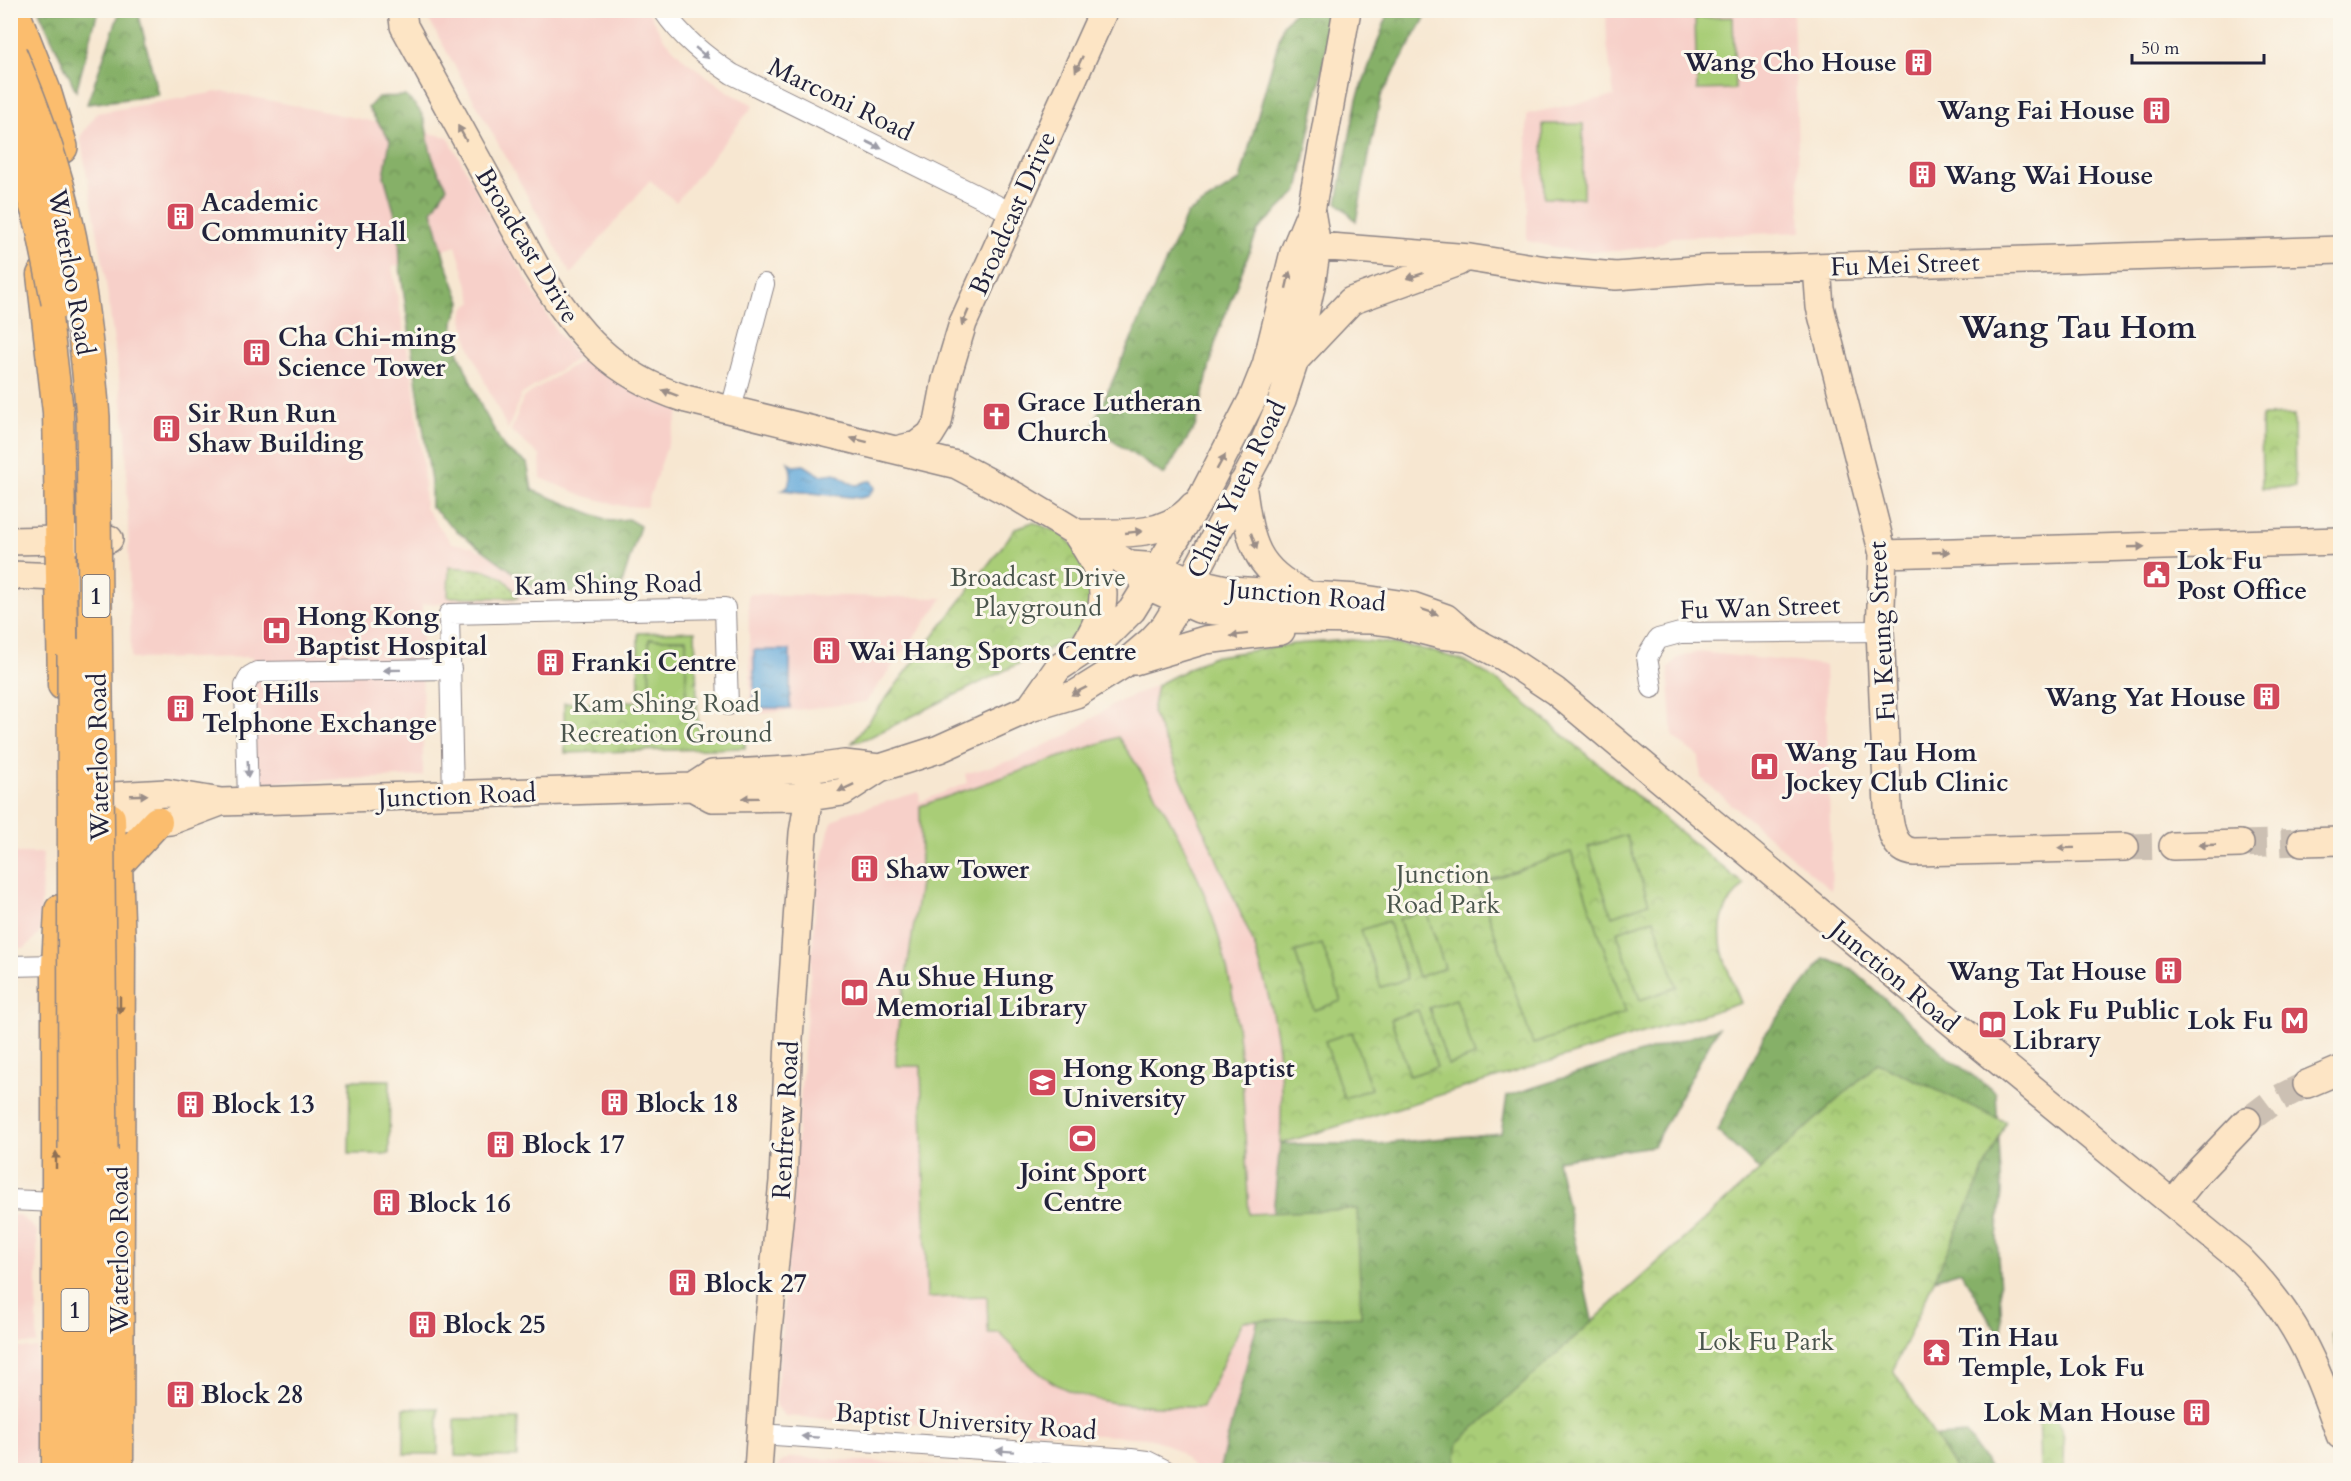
<svg xmlns="http://www.w3.org/2000/svg" width="2351" height="1481" font-family="Cardo,serif">
<style>
.built{fill:#f7d0c9}
.forest{fill:url(#forest-crowns);stroke:#546952;stroke-width:1.5}
.park{fill:url(#park-crowns);stroke:#667859;stroke-width:1.5}
.garden{fill:url(#garden-dots);stroke:#667859;stroke-width:1.5}
.pitch{fill:#a9cd77;stroke:#667859;stroke-width:1.5}
.water{fill:url(#water-ripples);stroke:#43668a;stroke-width:1.5}
.lines{fill:none;stroke-linecap:round;stroke-linejoin:round}
.secondary-tunnel{stroke:#ccc0b3;stroke-width:27;stroke-dasharray:27 14;stroke-linecap:butt}
.street-casing{stroke:#8c8486;stroke-width:22}
.secondary-casing{stroke:#8c8486;stroke-width:30}
.primary-casing{stroke:#8c8486;stroke-width:33}
.highway-casing{stroke:#8c8486;stroke-width:36}
.street{stroke:#fff;stroke-width:20}
.secondary{stroke:#fde5c5;stroke-width:27}
.primary{stroke:#fbbd6e;stroke-width:30}
.highway{stroke:#fbbd6e;stroke-width:33}
.highway-bridge-casing{stroke:#8c8486;stroke-width:36;stroke-linecap:butt}
.highway-bridge{stroke:#fbbd6e;stroke-width:33}
.oneway{fill:#9c9ca7}
.oneway2{fill:#9a8d87}
.oneway3{fill:#8e7054}
.labels{text-anchor:middle;stroke-width:6;stroke-linejoin:round;paint-order:stroke}
.shield{fill:#fbf7ec;stroke:#636270;stroke-width:1.5}
.shield-label{font-size:24px;font-weight:bold;fill:#22223b}
.poi-label{font-size:26px;font-weight:bold;fill:#22223b;stroke:#fbf7ec;text-anchor:start}
.street-label{font-size:26px;fill:#22223b;stroke:#fbf7ec}
.park-label{font-size:26px;fill:#4a554d;stroke:#fbf7ec}
.district-label{font-size:32px;font-weight:bold;fill:#22223b;stroke:#fbf7ec}
</style>
<defs>
<pattern id="forest-crowns" width="20" height="18" patternUnits="userSpaceOnUse" patternTransform="scale(1.5)"><rect width="20" height="18" fill="#86b068"/><path d="M2 6a3 3 0 1 1 6 0M12 15a3 3 0 1 1 6 0" fill="none" stroke="#6d8f57"/></pattern>
<pattern id="park-crowns" width="20" height="18" patternUnits="userSpaceOnUse" patternTransform="scale(1.5)"><rect width="20" height="18" fill="#a9cd77"/><path d="M2 6a3 3 0 1 1 6 0M12 15a3 3 0 1 1 6 0" fill="none" stroke="#91b068"/></pattern>
<pattern id="garden-dots" width="8" height="8" patternUnits="userSpaceOnUse" patternTransform="scale(1.5)"><rect width="8" height="8" fill="#a9cd77"/><path d="M2 2h.1M6 6h.1" fill="none" stroke="#91b068" stroke-width="1.8" stroke-linecap="round"/></pattern>
<pattern id="water-ripples" width="26" height="14" patternUnits="userSpaceOnUse" patternTransform="scale(1.5)"><rect width="26" height="14" fill="#64a9da"/><path d="M2 4q2-2 4 0t4 0M15 11q2-2 4 0t4 0" fill="none" stroke="#5289b2"/></pattern>
</defs>
<rect width="100%" height="100%" fill="#fbf7ec"/>
<filter id="ink" filterUnits="userSpaceOnUse"><feTurbulence type="fractalNoise" baseFrequency=".0167" numOctaves="2"/><feDisplacementMap in="SourceGraphic" scale="12" xChannelSelector="R" yChannelSelector="G"/><feConvolveMatrix kernelMatrix="1 2 1 2 8 2 1 2 1" color-interpolation-filters="sRGB"/></filter>
<filter id="wash" filterUnits="userSpaceOnUse"><feTurbulence type="fractalNoise" baseFrequency=".008" numOctaves="4" result="noise"/><feDisplacementMap in="SourceGraphic" scale="24" xChannelSelector="R" yChannelSelector="G"/><feGaussianBlur stdDeviation="1.35" result="paint"/><feColorMatrix in="noise" values="0 0 0 0 0 0 0 0 0 0 0 0 0 0 0 0 0 1.4 0 .05"/><feComposite in="paint" operator="in"/></filter>
<g filter="url(#wash)">
<rect width="100%" height="100%" fill="#f7e7d1"/>
<path class="built" d="M424,11H648L664,39L686,61L730,93L754,105L676,202L650,180L571,274Z
M1606,11H1793L1801,232L1673,237L1654,246L1617,251H1573L1527,241V114L1614,96L1607,43Z
M223,91L448,137L495,225L557,332L578,358L521,395L508,430L483,378L469,345L462,316L465,308L473,302L456,246L392,267L413,381L423,465L425,508L452,543L473,547L508,566L537,593V599L422,604L423,776L255,783L252,657L131,659L126,432L104,268L80,137L97,113Z
M581,360L650,399L680,409L646,507L623,506L584,496L541,478L540,456L511,431L523,398Z
M748,594L943,598L866,702L751,715Z
M1698,652L1825,665L1832,891L1701,778L1699,757L1673,737L1668,669L1677,658Z
M1157,685L1152,712L1254,944L1266,983L1275,1022L1281,1063L1283,1104L1277,1185L1258,1320L1219,1470H1196L1179,1452L1164,1443L1148,1438L785,1416L777,1408L776,1401L817,888L829,830L832,823L844,814L919,792L920,802L967,783L965,774L1013,760L1069,734L1112,705Z
M10,853H43L40,933L25,948H11Z
M11,1215H19L37,1231V1344H11Z
M37,1348V1465L31,1470H11V1348Z
M791,1457L1014,1470H777L780,1463Z"/>
<path class="forest" d="M39,11H98L76,91Z
M120,11H138L158,95L87,104Z
M1295,11H1334L1298,191L1258,230L1217,336L1195,427L1164,475L1092,427L1187,214L1240,180L1283,25Z
M1389,11H1429L1381,96L1356,221L1337,202L1357,99Z
M405,96C432,117 423,128 432,156C435,167 442,177 447,187L432,211L445,260L461,302L454,321L453,339L482,408L505,449L527,463L532,490L610,521L628,519L640,526L620,590L543,594L457,531L431,507V482L400,267L399,229L384,176L390,140L368,108L378,97Z
M1824,958L1852,969L1945,1055L1996,1093L2002,1192L1997,1238L2003,1343L1961,1271L1896,1290L1866,1338L1895,1439L1966,1434L1991,1470H1713L1783,1191L1717,1131L1763,1037Z
M1718,1028L1653,1146L1557,1160L1598,1347L1529,1470H1222L1220,1467L1258,1320L1361,1316L1273,1213L1280,1144H1378L1501,1133L1507,1096Z"/>
<path class="park" d="M2294,415L2295,487L2262,488L2261,416Z
M1033,522L1062,534L1087,561L1096,610L1075,636L870,737L852,743L1016,528Z
M695,631L698,729L745,728V748L565,753L564,703L639,701L638,633Z
M1351,640C1390,642 1429,647 1465,662C1477,667 1489,676 1501,683L1744,885C1739,891 1733,897 1729,903C1709,935 1729,972 1741,1003L1280,1144C1285,1072 1276,1013 1254,944L1152,712L1157,685L1211,657L1294,644Z
M1878,1063L2006,1122L1893,1370L1956,1470H1454L1458,1443Z
M2340,1330V1360L2331,1334Z
M2048,1402C2064,1429 2067,1439 2063,1470H2040L2038,1410Z"/>
<path class="garden" d="M449,567C481,570 502,566 518,598L448,597Z"/>
<path class="pitch" d="M1733,17L1735,89L1697,90L1695,18Z
M1543,124H1583V198H1544Z
M649,639H686V707H650Z
M1118,737C1173,816 1212,891 1231,987C1245,1061 1244,1139 1249,1214L1357,1209L1361,1316L1243,1321L1202,1407C1147,1405 1088,1410 1042,1375C1026,1363 1013,1347 1000,1333H988L987,1296L927,1298L921,1066H896V1042L921,877L920,806Z
M1626,835L1649,903L1612,916L1588,847Z
M1571,852L1626,1012L1533,1044L1478,884Z
M1426,911L1445,968L1418,977L1399,919Z
M1654,919L1677,987L1640,1000L1617,932Z
M1388,921L1407,979L1381,987L1361,930Z
M1322,944L1341,1001L1314,1010L1295,952Z
M1456,999L1475,1056L1448,1065L1429,1008Z
M1418,1010L1437,1067L1410,1076L1391,1019Z
M1352,1032L1371,1089L1344,1098L1325,1041Z
M350,1080H390L389,1154H349Z
M404,1408H438V1454H404Z
M455,1419H518L517,1457L455,1456Z"/>
<path class="water" d="M788,462L794,466L804,465L820,475L835,473C842,476 849,485 857,485C863,484 865,480 871,481L875,488L868,496L860,498L782,490C793,485 793,472 788,462Z
M754,650H790V708H754Z"/>
</g>
<g filter="url(#ink)">
<g class="lines">
<path class="secondary-tunnel" d="M2240,844L2302,842
M2125,847L2173,846
M2247,1121L2275,1100L2307,1084"/>
<defs>
<path id="street" d="M663,10C681,37 705,56 732,74L1012,213
M731,409L764,284
M1652,688L1647,657L1658,639L1680,633L1880,631
M453,795L449,614L725,608L728,705
M248,801L245,686L250,676L257,672L451,669
M10,966L57,965
M10,1200L56,1202
M760,1434L1131,1459L1147,1461L1165,1470"/>
<path id="secondary" d="M402,10L404,26L537,269C577,334 611,375 686,399L957,465L1019,498L1130,565L1148,586L1199,609L1286,619L1372,620L1390,622L1440,635L1468,638
M1294,252L1317,246L1470,258L1546,270L1616,276L1707,269L1780,268L2340,250
M1817,267L1820,307L1883,554L1880,631L1888,806C1889,824 1892,851 1914,852L2125,847
M1297,358L1351,301L1458,262
M900,449L917,445L930,435L938,422L946,380L963,323L1104,10
M1242,484C1250,537 1251,568 1304,593
M1077,533C1116,533 1165,539 1193,506
M1078,536C1108,581 1113,602 1082,649
M10,541L109,539
M1883,554L2340,541
M1130,565L1160,567L1190,581L1230,590L1358,598L1412,606L1446,618L1470,639L1504,657L1555,691L1927,1002L2239,1258C2294,1313 2316,1363 2340,1435
M10,575L83,578
M1134,661L1205,640L1281,631
M1030,708L1058,668L1105,637L1132,610L1203,495L1252,400L1266,365L1294,252L1311,211L1347,10
M692,787L712,798L809,797L843,792L880,768L939,749L1030,708L1076,694L1124,664L1151,641L1165,626L1180,602L1260,452L1282,400L1295,360L1311,286L1317,246L1311,211
M78,798L167,793L221,802L692,787L712,774L807,769L844,764L880,768
M90,819L142,817L157,822L170,821L218,803
M2302,842L2340,841
M2173,846L2240,844
M2307,1084L2340,1070
M2173,1203L2200,1170L2247,1121
M758,1470L767,1341L783,1181L789,1038L803,833L809,797L808,781"/>
<path id="primary" d="M42,275L58,412L63,685
M110,818L111,849L117,865L120,946L118,1470
M117,865L157,822
M57,1470V965L60,910"/>
<path id="highway" d="M12,10L44,91L61,147
M75,1470V1149
M99,1470L101,1150"/>
</defs>
<use href="#street" class="street-casing"/>
<use href="#secondary" class="secondary-casing"/>
<use href="#primary" class="primary-casing"/>
<use href="#highway" class="highway-casing"/>
<use href="#street" class="street"/>
<use href="#secondary" class="secondary"/>
<use href="#primary" class="primary"/>
<use href="#highway" class="highway"/>
<defs>
<path id="highway-bridge" d="M10,54C25,89 39,125 50,161C76,243 86,332 93,417L101,1150
M10,122L42,224L58,302
M74,655L75,1149"/>
</defs>
<use href="#highway-bridge" class="highway-bridge-casing"/>
<use href="#highway-bridge" class="highway-bridge"/>
</g>
<defs><path id="oneway-solid" d="M-6-.8H1V-3.2L6.5 0L1 3.2V.8H-6Z" transform="scale(1.5)"/></defs>
<g class="oneway">
<use href="#oneway-solid" transform="translate(702 53) rotate(40)"/>
<use href="#oneway-solid" transform="translate(874 145) rotate(26)"/>
<use href="#oneway-solid" transform="translate(392 670) rotate(179)"/>
<use href="#oneway-solid" transform="translate(248 769) rotate(88)"/>
<use href="#oneway-solid" transform="translate(810 1437) rotate(-176)"/>
<use href="#oneway-solid" transform="translate(1005 1451) rotate(-176)"/>
</g>
<g class="oneway2">
<use href="#oneway-solid" transform="translate(1079 64) rotate(115)"/>
<use href="#oneway-solid" transform="translate(462 133) rotate(-119)"/>
<use href="#oneway-solid" transform="translate(1415 276) rotate(162)"/>
<use href="#oneway-solid" transform="translate(1288 280) rotate(-77)"/>
<use href="#oneway-solid" transform="translate(965 318) rotate(113)"/>
<use href="#oneway-solid" transform="translate(670 393) rotate(-159)"/>
<use href="#oneway-solid" transform="translate(859 440) rotate(-166)"/>
<use href="#oneway-solid" transform="translate(1221 462) rotate(-61)"/>
<use href="#oneway-solid" transform="translate(1134 532) rotate(-6)"/>
<use href="#oneway-solid" transform="translate(1254 541) rotate(70)"/>
<use href="#oneway-solid" transform="translate(2136 547) rotate(-2)"/>
<use href="#oneway-solid" transform="translate(1941 552) rotate(-2)"/>
<use href="#oneway-solid" transform="translate(1430 612) rotate(19)"/>
<use href="#oneway-solid" transform="translate(1239 635) rotate(173)"/>
<use href="#oneway-solid" transform="translate(1079 691) rotate(153)"/>
<use href="#oneway-solid" transform="translate(846 788) rotate(155)"/>
<use href="#oneway-solid" transform="translate(139 795) rotate(-2)"/>
<use href="#oneway-solid" transform="translate(750 798) rotate(179)"/>
<use href="#oneway-solid" transform="translate(2207 845) rotate(178)"/>
<use href="#oneway-solid" transform="translate(2066 848) rotate(179)"/>
</g>
<g class="oneway3">
<use href="#oneway-solid" transform="translate(120 1005) rotate(90)"/>
<use href="#oneway-solid" transform="translate(56 1160) rotate(-90)"/>
</g>
</g>
<defs>
<symbol id="building-square" viewBox="-11 -11 22 22"><rect x="-9" y="-9" width="18" height="18" rx="4" fill="#d1495b" stroke="#fbf7ec"/><path d="M-4-6H4V6H1V3H-1V6H-4ZM-2.5-4.3h1.7v1.8h-1.7ZM.8-4.3h1.7v1.8H.8ZM-2.5-1h1.7V.8h-1.7ZM.8-1h1.7V.8H.8Z" fill="#fff"/></symbol>
<symbol id="church-square" viewBox="-11 -11 22 22"><rect x="-9" y="-9" width="18" height="18" rx="4" fill="#d1495b" stroke="#fbf7ec"/><path d="M-1.2-6h2.4v3.5h3.3v2.4h-3.3V6h-2.4V-.1h-3.3v-2.4h3.3Z" fill="#fff"/></symbol>
<symbol id="civic-square" viewBox="-11 -11 22 22"><rect x="-9" y="-9" width="18" height="18" rx="4" fill="#d1495b" stroke="#fbf7ec"/><path d="M-.6-6.5H3V-4.5H.6V-3L4-1V1h2V6H-6V1h2V-1L-.6-3ZM-1.2 2.5V6h2.4V2.5Z" fill="#fff"/></symbol>
<symbol id="hospital-square" viewBox="-11 -11 22 22"><rect x="-9" y="-9" width="18" height="18" rx="4" fill="#d1495b" stroke="#fbf7ec"/><path d="M-5-5h3v3.5h4V-5h3V5h-3V1.5h-4V5h-3Z" fill="#fff"/></symbol>
<symbol id="library-square" viewBox="-11 -11 22 22"><rect x="-9" y="-9" width="18" height="18" rx="4" fill="#d1495b" stroke="#fbf7ec"/><path d="M-6-4Q-3-5.5-.7-3.5V5Q-3 3-6 4ZM6-4Q3-5.5 .7-3.5V5Q3 3 6 4Z" fill="#fff"/></symbol>
<symbol id="metro-square" viewBox="-11 -11 22 22"><rect x="-9" y="-9" width="18" height="18" rx="4" fill="#d1495b" stroke="#fbf7ec"/><path d="M-5.5 5V-5H-3L0 0L3-5H5.5V5H3V-.5L0 4L-3-.5V5Z" fill="#fff"/></symbol>
<symbol id="university-square" viewBox="-11 -11 22 22"><rect x="-9" y="-9" width="18" height="18" rx="4" fill="#d1495b" stroke="#fbf7ec"/><path d="M0-5L7-2L0 1L-7-2ZM-4 1L0 2.5L4 1V4Q0 6-4 4Z" fill="#fff"/></symbol>
<symbol id="stadium-square" viewBox="-11 -11 22 22"><rect x="-9" y="-9" width="18" height="18" rx="4" fill="#d1495b" stroke="#fbf7ec"/><path d="M0-5a6.5 5 0 1 0 0 10a6.5 5 0 1 0 0-10ZM-3.5-1.8h7v3.6h-7Z" fill="#fff"/></symbol>
<symbol id="temple-square" viewBox="-11 -11 22 22"><rect x="-9" y="-9" width="18" height="18" rx="4" fill="#d1495b" stroke="#fbf7ec"/><path d="M0-6L5-2H3V0L6.5 2.5H4V6H1.5V3h-3V6H-4V2.5H-6.5L-3 0V-2H-5Z" fill="#fff"/></symbol>
</defs>
<g fill-rule="evenodd">
<use href="#building-square" x="1902" y="46" width="33" height="33"/>
<use href="#building-square" x="2140" y="94" width="33" height="33"/>
<use href="#building-square" x="1906" y="158" width="33" height="33"/>
<use href="#building-square" x="164" y="200" width="33" height="33"/>
<use href="#building-square" x="240" y="336" width="33" height="33"/>
<use href="#church-square" x="980" y="400" width="33" height="33"/>
<use href="#building-square" x="150" y="412" width="33" height="33"/>
<use href="#civic-square" x="2140" y="558" width="33" height="33"/>
<use href="#hospital-square" x="260" y="614" width="33" height="33"/>
<use href="#building-square" x="810" y="634" width="33" height="33"/>
<use href="#building-square" x="534" y="646" width="33" height="33"/>
<use href="#building-square" x="2250" y="680" width="33" height="33"/>
<use href="#building-square" x="164" y="692" width="33" height="33"/>
<use href="#hospital-square" x="1748" y="750" width="33" height="33"/>
<use href="#building-square" x="848" y="852" width="33" height="33"/>
<use href="#building-square" x="2152" y="954" width="33" height="33"/>
<use href="#library-square" x="838" y="976" width="33" height="33"/>
<use href="#metro-square" x="2278" y="1004" width="33" height="33"/>
<use href="#library-square" x="1976" y="1008" width="33" height="33"/>
<use href="#university-square" x="1026" y="1066" width="33" height="33"/>
<use href="#building-square" x="598" y="1086" width="33" height="33"/>
<use href="#building-square" x="174" y="1088" width="33" height="33"/>
<use href="#stadium-square" x="1066" y="1122" width="33" height="33"/>
<use href="#building-square" x="484" y="1128" width="33" height="33"/>
<use href="#building-square" x="370" y="1186" width="33" height="33"/>
<use href="#building-square" x="666" y="1266" width="33" height="33"/>
<use href="#building-square" x="406" y="1308" width="33" height="33"/>
<use href="#temple-square" x="1920" y="1336" width="33" height="33"/>
<use href="#building-square" x="164" y="1378" width="33" height="33"/>
<use href="#building-square" x="2180" y="1396" width="33" height="33"/>
</g>
<g class="labels">
<g class="shield">
<rect x="82.5" y="575" width="27" height="42" rx="4.5"/>
<rect x="61.5" y="1289" width="27" height="42" rx="4.5"/>
</g>
<g class="shield-label">
<text x="96" y="604">1</text>
<text x="75" y="1318">1</text>
</g>
<g class="poi-label">
<text x="1897" y="71" text-anchor="end">Wang Cho House</text>
<text x="2135" y="119" text-anchor="end">Wang Fai House</text>
<text x="1944" y="184">Wang Wai House</text>
<text x="201" y="211">Academic<tspan x="201" dy="30">Community Hall</tspan></text>
<text x="278" y="346">Cha Chi-ming<tspan x="278" dy="30">Science Tower</tspan></text>
<text x="1017" y="411">Grace Lutheran<tspan x="1017" dy="30">Church</tspan></text>
<text x="188" y="422">Sir Run Run<tspan x="188" dy="30">Shaw Building</tspan></text>
<text x="2177" y="569">Lok Fu<tspan x="2177" dy="30">Post Office</tspan></text>
<text x="297" y="625">Hong Kong<tspan x="297" dy="30">Baptist Hospital</tspan></text>
<text x="848" y="660">Wai Hang Sports Centre</text>
<text x="571" y="671">Franki Centre</text>
<text x="202" y="702">Foot Hills<tspan x="202" dy="30">Telphone Exchange</tspan></text>
<text x="2246" y="706" text-anchor="end">Wang Yat House</text>
<text x="1785" y="761">Wang Tau Hom<tspan x="1785" dy="30">Jockey Club Clinic</tspan></text>
<text x="886" y="878">Shaw Tower</text>
<text x="2147" y="980" text-anchor="end">Wang Tat House</text>
<text x="876" y="986">Au Shue Hung<tspan x="876" dy="30">Memorial Library</tspan></text>
<text x="2013" y="1019">Lok Fu Public<tspan x="2013" dy="30">Library</tspan></text>
<text x="2273" y="1029" text-anchor="end">Lok Fu</text>
<text x="1063" y="1077">Hong Kong Baptist<tspan x="1063" dy="30">University</tspan></text>
<text x="636" y="1112">Block 18</text>
<text x="212" y="1113">Block 13</text>
<text x="522" y="1153">Block 17</text>
<text x="1083" y="1181" text-anchor="middle">Joint Sport<tspan x="1083" dy="30">Centre</tspan></text>
<text x="408" y="1212">Block 16</text>
<text x="704" y="1292">Block 27</text>
<text x="443" y="1333">Block 25</text>
<text x="1958" y="1346">Tin Hau<tspan x="1958" dy="30">Temple, Lok Fu</tspan></text>
<text x="201" y="1403">Block 28</text>
<text x="2176" y="1421" text-anchor="end">Lok Man House</text>
</g>
<g class="street-label">
<text transform="translate(841 99) rotate(26)" y="9">Marconi Road</text>
<text transform="translate(1012 213) rotate(-66)" y="9">Broadcast Drive</text>
<text transform="translate(528 245) rotate(59)" y="9">Broadcast Drive</text>
<text transform="translate(1905 264) rotate(-2)" y="9">Fu Mei Street</text>
<text transform="translate(72 272) rotate(80)" y="9">Waterloo Road</text>
<text transform="translate(1236 489) rotate(-64)" y="9">Chuk Yuen Road</text>
<text transform="translate(608 584) rotate(-1)" y="9">Kam Shing Road</text>
<text transform="translate(1307 595) rotate(5)" y="9">Junction Road</text>
<text transform="translate(1760 607) rotate(-2)" y="9">Fu Wan Street</text>
<text transform="translate(1881 631) rotate(-93)" y="9">Fu Keung Street</text>
<text transform="translate(98 757) rotate(-91)" y="9">Waterloo Road</text>
<text transform="translate(457 795) rotate(-2)" y="9">Junction Road</text>
<text transform="translate(1895 976) rotate(40)" y="9">Junction Road</text>
<text transform="translate(785 1120) rotate(-87)" y="9">Renfrew Road</text>
<text transform="translate(119 1250) rotate(-90)" y="9">Waterloo Road</text>
<text transform="translate(966 1421) rotate(4)" y="9">Baptist University Road</text>
</g>
<g class="park-label">
<text x="1038" y="586">Broadcast Drive<tspan x="1038" dy="30">Playground</tspan></text>
<text x="666" y="712">Kam Shing Road<tspan x="666" dy="30">Recreation Ground</tspan></text>
<text x="1443" y="883">Junction<tspan x="1443" dy="30">Road Park</tspan></text>
<text x="1766" y="1350">Lok Fu Park</text>
</g>
<g class="district-label">
<text x="2078" y="338">Wang Tau Hom</text>
</g>
</g>
<rect width="2351" height="1481" fill="none" stroke="#fbf7ec" stroke-width="36"/>
<path d="M2132 54v9h132v-9" fill="none" stroke="#22223b" stroke-width="3"/>
<text x="2141" y="54" font-size="18" fill="#22223b" stroke="#fbf7ec" stroke-width="4.5" paint-order="stroke">50 m</text>
</svg>
